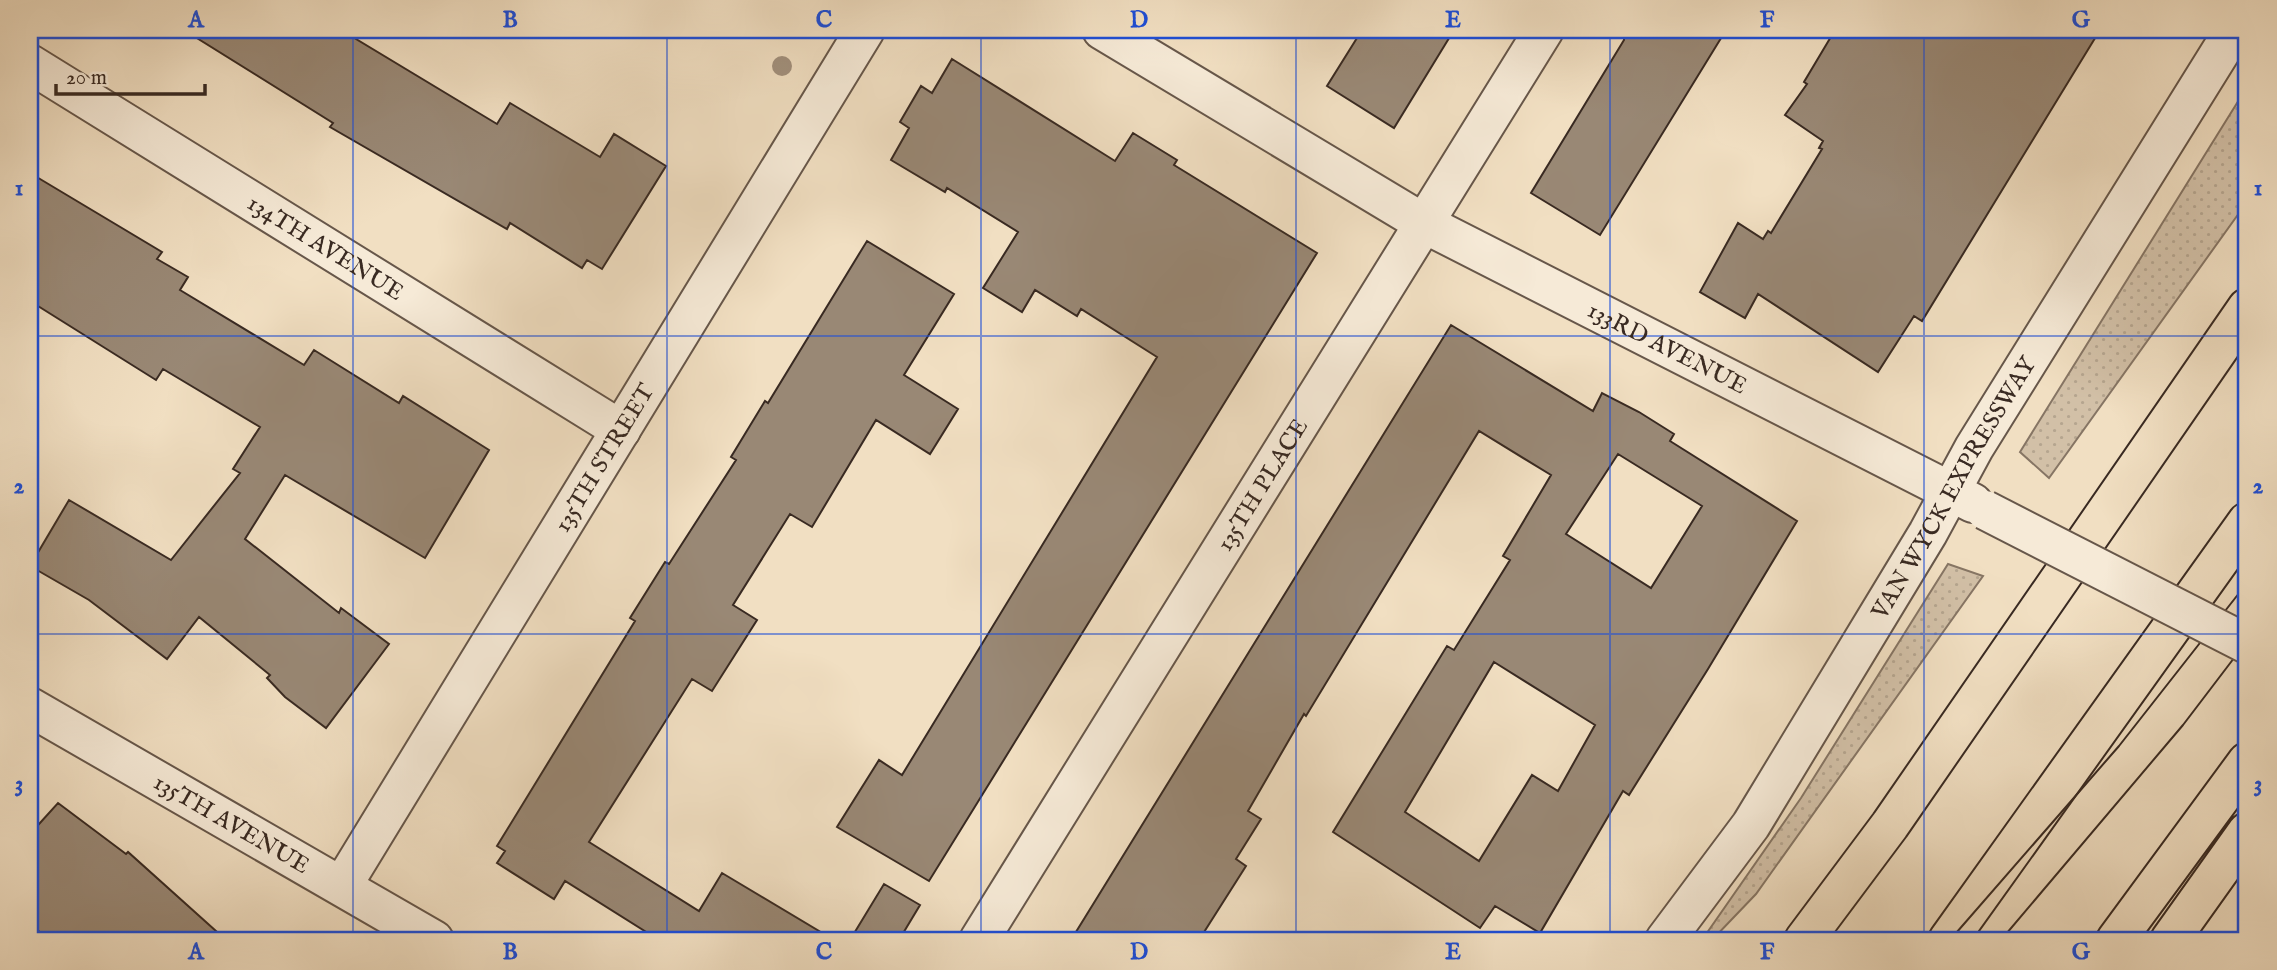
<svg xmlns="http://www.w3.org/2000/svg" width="2277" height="970" font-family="'IM FELL English',serif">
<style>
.grass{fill:url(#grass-dots);stroke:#867564;stroke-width:2}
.building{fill:#998875;stroke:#392a22;stroke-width:2;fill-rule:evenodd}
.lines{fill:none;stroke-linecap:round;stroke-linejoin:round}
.minor-casing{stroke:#67574a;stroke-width:42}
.highway-casing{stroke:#392a22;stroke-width:42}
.minor{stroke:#f6ead7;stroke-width:38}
.highway{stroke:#f1dfc2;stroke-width:38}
.tram{stroke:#392a22;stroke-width:2}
.minor-bridge-casing{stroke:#67574a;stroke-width:42;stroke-linecap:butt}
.minor-bridge{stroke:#f6ead7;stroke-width:38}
.tree{fill:#a1907c}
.grid{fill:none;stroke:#1d4ed8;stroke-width:2;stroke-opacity:0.55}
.labels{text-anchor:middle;stroke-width:7;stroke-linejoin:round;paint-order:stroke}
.street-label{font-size:24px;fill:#392a22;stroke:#f6ead7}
.neatline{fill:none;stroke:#1d4ed8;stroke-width:2.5}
.grid-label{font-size:23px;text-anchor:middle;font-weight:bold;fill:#1d4ed8}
</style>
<defs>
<pattern id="grass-dots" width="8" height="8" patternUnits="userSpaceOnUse" patternTransform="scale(1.75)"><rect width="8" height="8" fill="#d2c0a7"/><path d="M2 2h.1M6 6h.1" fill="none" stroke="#b5a58f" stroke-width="1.8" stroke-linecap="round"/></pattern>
</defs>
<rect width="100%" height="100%" fill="#f1dfc2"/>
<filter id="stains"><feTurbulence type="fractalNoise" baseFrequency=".00286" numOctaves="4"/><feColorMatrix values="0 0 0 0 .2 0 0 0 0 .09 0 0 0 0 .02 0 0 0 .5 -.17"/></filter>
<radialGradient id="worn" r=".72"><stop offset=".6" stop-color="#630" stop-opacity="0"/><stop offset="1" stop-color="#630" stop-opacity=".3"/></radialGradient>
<path class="grass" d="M2247,87V202L2049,478L2020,452Z
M1948,564L1983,576L1756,894L1712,940H1702L1801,798Z"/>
<path class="building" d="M184,30H341L497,124L510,103L600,157L614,134L666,166L602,269L587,260L582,268L510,223L507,229L330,127L333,123Z
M1362,30H1454L1394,128L1327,86Z
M1624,30H1726L1600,235L1531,193L1624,40Z
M1835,30H2100L1922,321L1914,316L1878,372L1758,294L1745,318L1700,292L1738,223L1763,239L1768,231L1771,233L1822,149L1819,148L1823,141L1785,115L1807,84L1804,82Z
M952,59L1115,161L1133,133L1177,160L1174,165L1317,253L929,881L837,827L879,760L902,775L1157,357L1081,309L1077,316L1035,290L1022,312L983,288L1018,232L947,188L945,192L891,160L909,128L900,122L921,86L932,93Z
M30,173L162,252L157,259L188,277L180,290L304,365L314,350L399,403L403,396L489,450L425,558L285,475L245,539L339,613L341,608L389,644L326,728L285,697L267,678L270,675L199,617L167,659L89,600L30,566L69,500L171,560L240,473L233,469L260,427L163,369L156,380L30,301Z
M867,241L954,294L904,375L958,409L930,454L876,420L812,527L790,514L733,605L757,620L712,691L692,679L589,842L699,911L722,873L834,940H659L565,881L554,899L497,863L505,851L497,846L635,621L630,618L665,562L669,564L736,460L731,457L765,401L768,403Z
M1451,325L1593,411L1602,393L1639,412L1674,434L1670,441L1797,521L1708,669L1629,795L1623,791L1540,933L1495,906L1480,928L1333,832L1447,646L1454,650L1510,560L1503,556L1551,475L1479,431L1306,716L1304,714L1248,811L1261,819L1236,859L1246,866L1199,940H1071ZM1618,454L1702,506L1651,588L1566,534ZM1494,662L1595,725L1558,791L1532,775L1479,861L1405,812Z
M58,803L126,854L128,852L226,940H48L30,923V834Z
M884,884L920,905L899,940H850Z"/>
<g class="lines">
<defs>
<g id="minor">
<path id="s1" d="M1102,30L1425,224L1973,503"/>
<path id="s2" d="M30,64L621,430"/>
<path id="s3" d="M30,707L434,940"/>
<path id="s4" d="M342,886L865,30"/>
<path id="s5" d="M979,940L1544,30"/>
<path id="s6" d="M1665,940L1751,825L1928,533L1974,448L2234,30"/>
</g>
<path id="highway" d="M1804,940L1890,825L2247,308
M1948,940L2247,522
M2116,940L2247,762
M2170,940L2247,832"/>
</defs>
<use href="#minor" class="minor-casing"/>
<use href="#highway" class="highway-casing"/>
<use href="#minor" class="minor"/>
<use href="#highway" class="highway"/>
<path class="tram" d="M1950,940L2119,746L2247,583
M2001,940L2183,725L2247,641"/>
<defs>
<path id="minor-bridge" d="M1985,510L2247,644"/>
</defs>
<use href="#minor-bridge" class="minor-bridge-casing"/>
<use href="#minor-bridge" class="minor-bridge"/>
</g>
<circle class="tree" cx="782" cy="66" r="10"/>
<path class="grid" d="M353,30V940M667,30V940M981,30V940M1296,30V940M1610,30V940M1924,30V940M30,336H2247M30,634H2247"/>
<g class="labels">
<g class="street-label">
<text dy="8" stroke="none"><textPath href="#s2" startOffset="348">134TH AVENUE</textPath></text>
<text dy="8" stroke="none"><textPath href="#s1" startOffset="649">133RD AVENUE</textPath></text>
<text dy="8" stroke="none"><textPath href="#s4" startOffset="502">135TH STREET</textPath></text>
<text dy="8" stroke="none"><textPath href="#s5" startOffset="536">135TH PLACE</textPath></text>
<text dy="8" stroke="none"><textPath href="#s6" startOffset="537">VAN WYCK EXPRESSWAY</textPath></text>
<text dy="8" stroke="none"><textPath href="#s3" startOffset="233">135TH AVENUE</textPath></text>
</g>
</g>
<rect width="2277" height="970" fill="none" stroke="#f1dfc2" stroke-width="77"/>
<path d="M56 84v10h149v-10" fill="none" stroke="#392a22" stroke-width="3.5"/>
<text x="66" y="84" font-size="21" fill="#392a22" stroke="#f6ead7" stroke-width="5" paint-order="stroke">20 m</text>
<rect x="38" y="38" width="2200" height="894" class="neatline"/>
<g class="grid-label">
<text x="196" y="27">A</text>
<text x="510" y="27">B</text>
<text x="824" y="27">C</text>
<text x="1139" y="27">D</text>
<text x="1453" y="27">E</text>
<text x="1767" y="27">F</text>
<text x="2081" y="27">G</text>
<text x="19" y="195">1</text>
<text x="2258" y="195">1</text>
<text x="19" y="493">2</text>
<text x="2258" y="493">2</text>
<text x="19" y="791">3</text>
<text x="2258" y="791">3</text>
<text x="196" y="959">A</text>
<text x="510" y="959">B</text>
<text x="824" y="959">C</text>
<text x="1139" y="959">D</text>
<text x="1453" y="959">E</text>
<text x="1767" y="959">F</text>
<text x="2081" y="959">G</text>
</g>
<rect width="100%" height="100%" filter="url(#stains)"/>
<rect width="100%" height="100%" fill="url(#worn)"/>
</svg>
